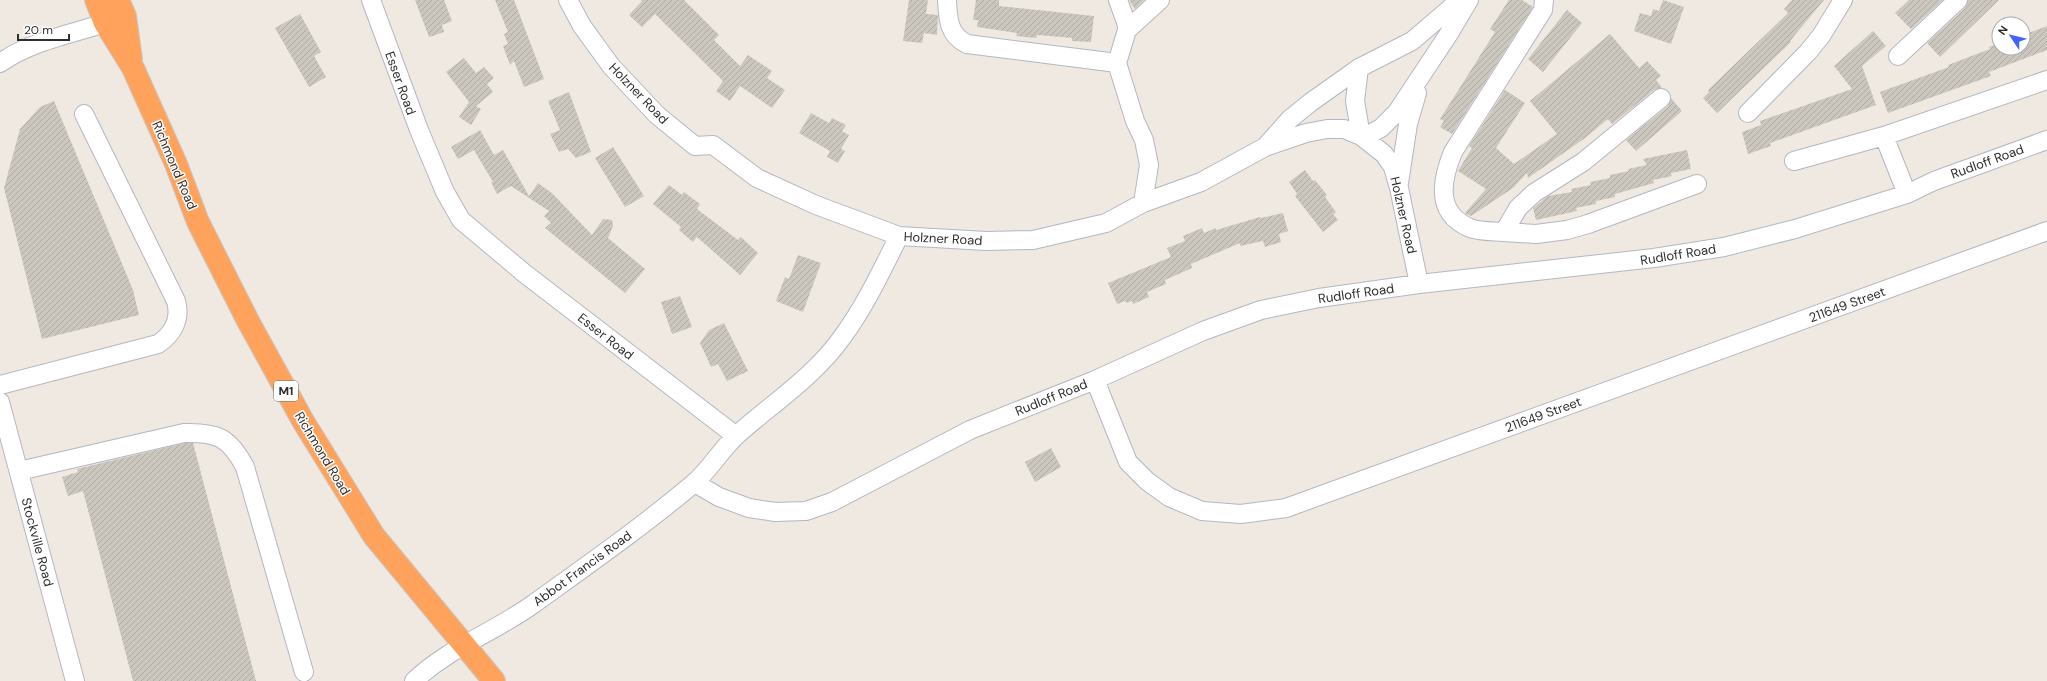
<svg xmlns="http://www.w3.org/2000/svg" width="2047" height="681" font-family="'DM Sans',sans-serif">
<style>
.building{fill:url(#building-hatch)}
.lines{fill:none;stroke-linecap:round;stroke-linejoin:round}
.minor-casing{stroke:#b4b7c1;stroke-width:20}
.highway-casing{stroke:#c9c9c9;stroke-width:24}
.minor{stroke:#fff;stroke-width:18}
.highway{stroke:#ffa35c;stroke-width:22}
.labels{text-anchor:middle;stroke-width:3;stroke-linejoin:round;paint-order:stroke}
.shield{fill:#fff;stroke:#6d6d6d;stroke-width:1}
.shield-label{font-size:12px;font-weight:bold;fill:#2e2e2e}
.street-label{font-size:13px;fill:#2e2e2e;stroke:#fff}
</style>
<defs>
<pattern id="building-hatch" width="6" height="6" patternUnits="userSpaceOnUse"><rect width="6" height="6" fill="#cbc7bf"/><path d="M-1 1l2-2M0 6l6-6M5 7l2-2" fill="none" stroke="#afaba4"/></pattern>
</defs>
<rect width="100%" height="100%" fill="#efe9e1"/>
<path class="building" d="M415,0H444L452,21L442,25L444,32L429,37Z
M495,0H514L544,79L524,87L514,61L510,65L503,46L508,44L504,34L508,32Z
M641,0H684L719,35L714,40L740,66L748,55L772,71L767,78L785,90L772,108L740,86L730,101L716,91L723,81L655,14L642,27L629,15L642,1Z
M909,0H928L926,14L938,15L937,35L924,33L922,43L903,41Z
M976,0H999V6L1094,16L1091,42L1072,41V38L1037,35L1036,38L1016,36L1017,33L977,27L978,20H973Z
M1129,0H1144L1135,9Z
M1509,0H1522L1533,7L1452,134L1440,127L1444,121L1440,119L1495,32L1490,29Z
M1663,0L1684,7L1671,44L1634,31L1640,13L1651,16L1653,9L1659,11Z
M1792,0H1824L1790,41L1791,42L1717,113L1703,98L1709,92L1708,90L1788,13L1784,9Z
M1909,0H1943L1911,29L1895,13Z
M1968,0H1999L1940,57L1927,43L1965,8Z
M1567,10L1582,23L1543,72L1528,59Z
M300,14L321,52L314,56L326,77L309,87L275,28Z
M2047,26V50L1989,72L1991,76L1888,113L1880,92L1949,67L1948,65L1990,49L1989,47L1999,43V48H2023V35Z
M1873,31L1886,46L1862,66L1876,105L1770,143L1771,146L1748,154L1742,132L1761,125L1760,121L1852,89L1834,66Z
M1610,34L1639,68L1647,61L1661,76L1656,80L1662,88L1654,90L1612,124L1608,119L1585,138L1528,178L1527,173L1513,188L1471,216L1465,213L1486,189L1458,171L1472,148L1469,146L1505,90L1525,103L1496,148L1514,164L1557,134L1530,101Z
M464,58L476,73L484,67L494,78L487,84L493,92L476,106L481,109L471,125L459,117L469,102L446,72Z
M569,92L591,152L576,158L568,149L559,152L550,134L560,130L548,101Z
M1671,98L1682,111L1636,151L1626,140L1668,106Z
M54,101L133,290L139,315L42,339L4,188L20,129L40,107Z
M811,113L829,123L832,118L846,125L842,131L849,135L841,149L845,151L838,163L827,157L830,151L799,133Z
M480,130L494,155L503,150L529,196L538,183L553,194L592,235L603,219L612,220L613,226L608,238L645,269L625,293L545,228L551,223L544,216L549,211L511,186L497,194L491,182H493L474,150L458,159L451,147Z
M613,147L644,196L625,207L595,158Z
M1687,150L1691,169L1671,173L1672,176L1653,180L1654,183L1615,194V197L1596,201V204L1576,208L1577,211L1536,220L1533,208L1548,196L1572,192L1571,189L1591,185L1590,182L1610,178V175L1629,171L1628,169L1647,165L1643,159Z
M1305,170L1313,181L1315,180L1327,195L1325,197L1336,212L1333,214L1338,220L1323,232L1295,196L1297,194L1289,182Z
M669,185L682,195L684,192L700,204L697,209L738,240L741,237L758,253L740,275L697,237L693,242L679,230L681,227L653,204Z
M1283,213L1288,231L1279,234L1281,242L1265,247L1263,241L1240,246V243L1191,264L1192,268L1165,280L1166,284L1147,292L1149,297L1133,304L1132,301L1127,303L1125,301L1117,304L1108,283L1171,257L1167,248L1185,241L1183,236L1202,228L1204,233L1216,228V230L1260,217L1261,218Z
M798,255L821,263L803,312L776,301L785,277L789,279Z
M680,296L692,327L672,334L661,302Z
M724,323L748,371L727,381L718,364L711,367L700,343L709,330Z
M185,443H193L256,681H133L83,491L68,496L62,477L78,472L77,469Z
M1051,448L1061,467L1035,482L1025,462Z"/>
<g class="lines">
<defs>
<path id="minor" d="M371,0L419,130L445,192L461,220L524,273L736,436
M568,0L582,26L611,66L657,115L695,146L713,145L757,178L816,205L899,236L986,241L1033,240L1106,223L1143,203L1201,182L1265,147L1306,133L1327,129H1344L1361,136L1384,154L1393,167L1399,188L1419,284
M947,0C948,18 948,35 967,44L1117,63
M1118,0L1127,25V30L1117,63L1135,121L1144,140L1149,165L1143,203
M1544,0L1543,10L1453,152C1441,181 1435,213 1470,228C1480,232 1494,231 1504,232L1518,208L1534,193L1583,162L1661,98
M1127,30L1160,0
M1898,56L1958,0
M0,63C34,39 78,33 117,19
M1359,68L1355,101L1361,136
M1748,113L1808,52L1821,36L1843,0
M1361,136L1372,133L1381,128L1397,112L1450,32L1469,0
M1265,147L1290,119L1311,102L1359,68L1412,41L1460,0
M1794,161L1884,136
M1399,183L1408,124L1417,93
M1907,194L1884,136L2047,80
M1504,232L1536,234L1567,230L1588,224L1697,184
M1095,380L1128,462L1147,481L1169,497L1202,511L1241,514L1286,508L2047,231
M0,385L158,344C173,334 181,319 176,301L84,114
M0,402L75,681
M19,471L184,433C217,432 229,437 245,467L304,672
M695,483L719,497L749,508L775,512L806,511L832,502L970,430L1095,380L1203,331L1261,310L1319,298L1419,284L1654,258L1724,247L1795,229L1907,194L1934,181L2047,140
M414,681C447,649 494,632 532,605C586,566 642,527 693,484C710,470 721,449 738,434C773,403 816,375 843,336C865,306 882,270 899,236"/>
<path id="highway" d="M96,0L105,23L133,68L176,164L198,222L248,321L303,421L374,536L494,681
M118,0L125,16L131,59"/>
</defs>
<use href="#minor" class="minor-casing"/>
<use href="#highway" class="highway-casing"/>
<use href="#minor" class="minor"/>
<use href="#highway" class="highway"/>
</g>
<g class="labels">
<rect class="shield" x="274" y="381" width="24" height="20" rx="3"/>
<g class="shield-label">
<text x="286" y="395">M1</text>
</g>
<g class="street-label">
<text transform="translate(401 83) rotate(70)" y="5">Esser Road</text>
<text transform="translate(639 93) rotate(46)" y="5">Holzner Road</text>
<text transform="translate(1987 161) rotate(-20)" y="5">Rudloff Road</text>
<text transform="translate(175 165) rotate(67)" y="5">Richmond Road</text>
<text transform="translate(1404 215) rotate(77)" y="5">Holzner Road</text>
<text transform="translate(943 238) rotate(3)" y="5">Holzner Road</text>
<text transform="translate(1678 254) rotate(-9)" y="5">Rudloff Road</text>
<text transform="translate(1356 293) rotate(-8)" y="5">Rudloff Road</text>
<text transform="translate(1847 304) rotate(-20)" y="5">211649 Street</text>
<text transform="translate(606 336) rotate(38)" y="5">Esser Road</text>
<text transform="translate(1051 397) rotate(-22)" y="5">Rudloff Road</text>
<text transform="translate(1543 414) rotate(-20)" y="5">211649 Street</text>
<text transform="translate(323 453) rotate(59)" y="5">Richmond Road</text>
<text transform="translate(38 542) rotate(75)" y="5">Stockville Road</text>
<text transform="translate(582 568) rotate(-36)" y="5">Abbot Francis Road</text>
</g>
</g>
<g transform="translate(2011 36) rotate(305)"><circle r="19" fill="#ffffff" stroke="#ababab"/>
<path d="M0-3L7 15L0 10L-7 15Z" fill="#4264fb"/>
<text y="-6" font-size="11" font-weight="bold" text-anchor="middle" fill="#2e2e2e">N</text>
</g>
<path d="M18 34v6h51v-6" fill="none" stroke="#2e2e2e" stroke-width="2"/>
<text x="24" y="34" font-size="12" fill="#2e2e2e" stroke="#ffffff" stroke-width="3" paint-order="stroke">20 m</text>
</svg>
